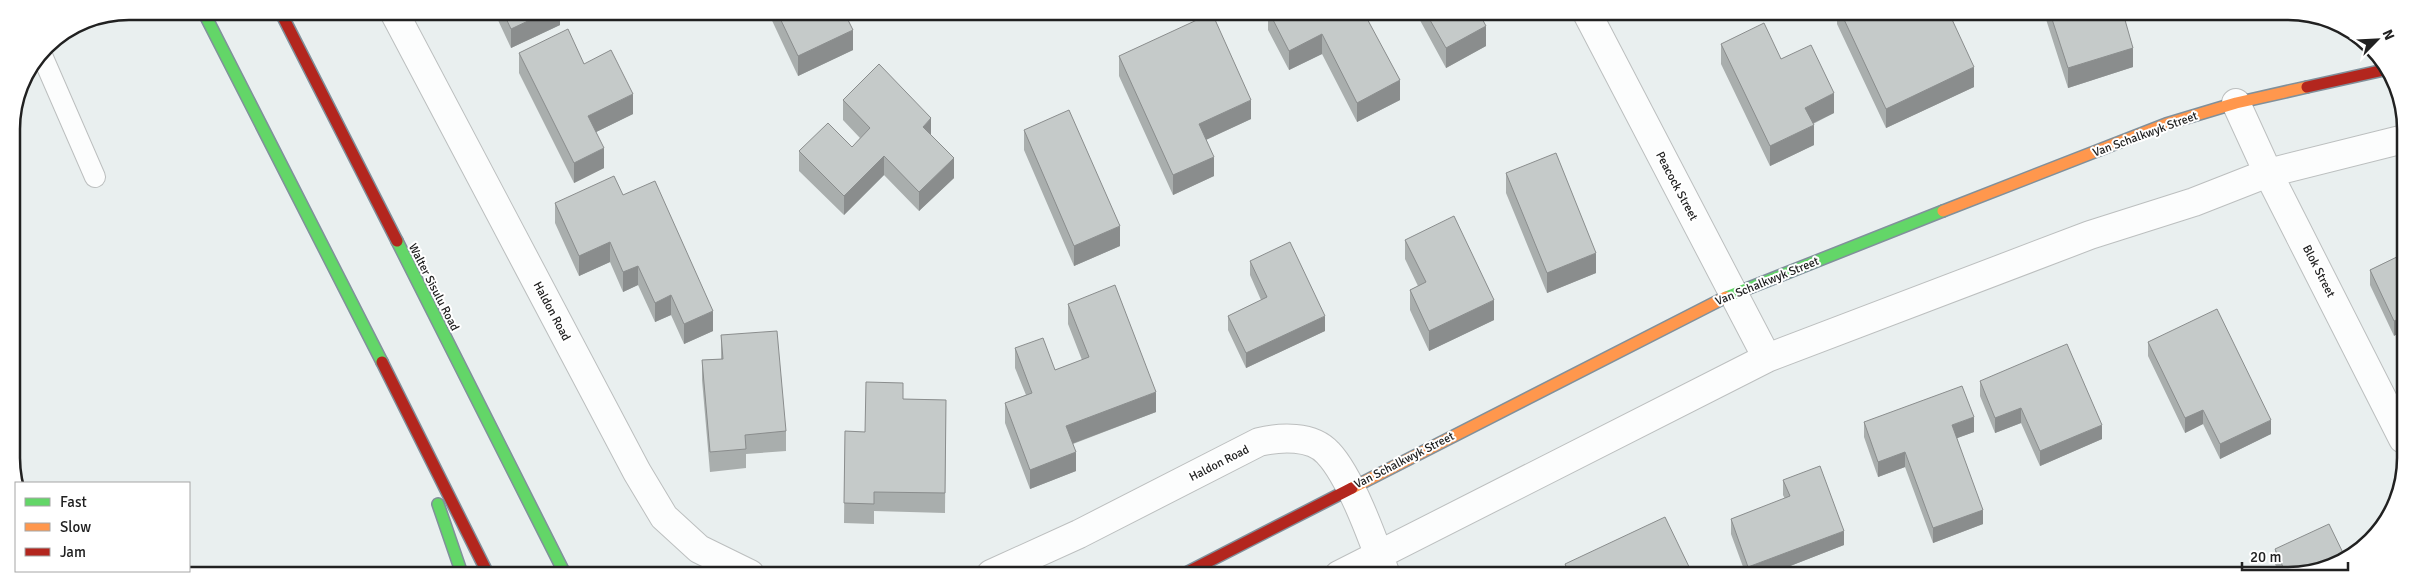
<svg xmlns="http://www.w3.org/2000/svg" width="2417" height="587" font-family="Signika,sans-serif">
<style>
.lines{fill:none;stroke-linecap:round;stroke-linejoin:round}
.lane-casing{stroke:#bcbfbf;stroke-width:22}
.street-casing{stroke:#bcbfbf;stroke-width:30}
.fast-casing{stroke:#80909b;stroke-width:14}
.slow-casing{stroke:#80909b;stroke-width:14}
.jam-casing{stroke:#80909b;stroke-width:14}
.lane{stroke:#fcfdfd;stroke-width:20}
.street{stroke:#fcfdfd;stroke-width:28}
.fast{stroke:#63d668;stroke-width:11}
.slow{stroke:#ff974d;stroke-width:11}
.jam{stroke:#b3261e;stroke-width:11}
.wall{fill:#a9aead}
.shaded-wall{fill:#8a8d8d}
.building{fill:#c5cac9;stroke:#8a8d8d}
.labels{text-anchor:middle;stroke-width:4;stroke-linejoin:round;paint-order:stroke}
.street-label{font-size:12px;fill:#212121;stroke:#fff}
.rim{fill:none;stroke:#212121;stroke-width:2.5}
</style>
<rect width="100%" height="100%" fill="#e9efef"/>
<g class="lines">
<defs>
<path id="lane" d="M41,53L95,177"/>
<path id="street" d="M394,12L637,472L664,517L699,549L750,574
M1587,13L1767,358
M2236,103L2268,173L2403,439
M991,574L1079,534L1259,442C1280,437 1312,435 1328,453C1351,477 1374,542 1386,575
M1339,575L1767,358L2090,235L2194,202L2268,173L2404,139"/>
<path id="fast" d="M203,11L382,362
M397,241L565,574
M1726,297L1943,211
M438,504L462,574"/>
<path id="slow" d="M1943,211L2166,124L2236,103L2307,87
M1352,488L1726,297"/>
<path id="jam" d="M280,11L397,241
M2307,87L2384,70
M382,362L488,574
M1184,574L1352,488"/>
</defs>
<use href="#lane" class="lane-casing"/>
<use href="#street" class="street-casing"/>
<use href="#fast" class="fast-casing"/>
<use href="#slow" class="slow-casing"/>
<use href="#jam" class="jam-casing"/>
<use href="#lane" class="lane"/>
<use href="#street" class="street"/>
<use href="#fast" class="fast"/>
<use href="#slow" class="slow"/>
<use href="#jam" class="jam"/>
</g>
<path class="wall" d="M486,12H560V25L511,48L497,18L490,21Z
M768,12H844L853,50L798,76Z
M1268,12L1364,13L1400,100L1357,122L1322,54L1289,70L1268,30Z
M1416,13H1479L1486,46L1446,68Z
M1837,13H1949L1974,87L1886,128L1837,24Z
M2044,13H2123L2133,67L2068,88Z
M1721,44L1781,59L1834,113L1813,124L1814,145L1770,166L1721,64Z
M519,53L584,64L633,114L596,132L604,168L574,183L519,73Z
M1119,56L1251,119L1206,140L1214,176L1173,195L1119,76Z
M843,100L931,135L954,178L919,211L884,175L844,215L799,171V151L852,147L860,138L843,120Z
M1024,130L1120,246L1074,266L1024,150Z
M1506,173L1596,273L1547,293L1506,193Z
M623,195L713,331L684,344L671,315L655,322L638,285L623,292L610,262L579,276L555,223V203Z
M1405,240L1494,320L1429,351L1410,310V290L1418,286L1405,259Z
M2403,254L2394,336L2370,285V270Z
M1250,261L1325,331L1246,368L1228,330V316L1261,300L1250,275Z
M1068,304L1156,412L1073,444L1076,471L1030,489L1005,423V403L1026,395L1015,368V348L1055,370L1082,360L1068,324Z
M721,335L786,431V451L746,454V468L710,472L702,380V360L721,359Z
M2148,342L2271,434L2220,459L2203,424L2185,433L2148,356Z
M1980,381L2102,439L2040,466L2021,423L1995,433L1980,396Z
M903,399L946,400L945,513L874,511V524L844,523L845,431L865,432Z
M1864,422L1974,432L1957,438L1983,524L1933,543L1905,467L1878,477L1864,437Z
M1783,480L1844,545L1767,575H1746L1731,534V519L1785,499L1783,495Z
M2275,549L2295,576H2280L2275,564Z
M1565,564L1693,575H1565Z"/>
<path class="shaded-wall" d="M490,12H497V18L490,21Z
M547,12H560V25L511,48V29Z
M1486,26V46L1446,68V48Z
M853,30V50L798,76V56Z
M1322,34V54L1289,70V51Z
M2133,48V67L2068,88V68Z
M1974,67V87L1886,128V109Z
M1400,80V100L1357,122V103Z
M1834,93V113L1805,127V108Z
M633,94V114L588,136V116Z
M1251,100V119L1199,143V124Z
M931,118V137L923,127Z
M1814,125V145L1770,166V146Z
M604,148V168L574,183V163Z
M884,156V175L844,215V196Z
M1214,157V176L1173,195V175Z
M954,158V178L919,211V192Z
M1120,226V246L1074,266V246Z
M610,242V262L579,276V256Z
M1596,253V273L1547,293V273Z
M638,266V285L623,292V272Z
M671,295V315L655,322V303Z
M1494,300V320L1429,351V331Z
M713,311V331L684,344V324Z
M1325,316V331L1246,368V353Z
M2403,317V331L2394,336V321Z
M1156,392V412L1066,446V426Z
M2021,408V423L1995,433V418Z
M2203,410V424L2185,433V418Z
M1974,417V432L1952,440V425Z
M2271,420V434L2220,459V444Z
M2102,425V439L2040,466V451Z
M1076,452V471L1030,489V470Z
M1905,452V467L1878,477V462Z
M1983,510V524L1933,543V528Z
M1844,531V545L1767,575H1748V567Z"/>
<path class="building" d="M503,12H547L511,29Z
M777,12H844L853,30L798,56Z
M1269,12L1364,13L1400,80L1357,103L1322,34L1289,51Z
M1212,13L1251,100L1199,124L1214,157L1173,175L1119,56Z
M1426,13H1479L1486,26L1446,48Z
M1841,13H1949L1974,67L1886,109Z
M2050,13H2123L2133,48L2068,68Z
M1764,23L1781,59L1811,45L1834,93L1805,108L1814,125L1770,146L1721,44Z
M568,29L584,64L611,50L633,94L588,116L604,148L574,163L519,53Z
M879,64L931,118L923,127L954,158L919,192L884,156L844,196L799,151L828,123L852,147L870,128L843,100Z
M1069,110L1120,226L1074,246L1024,130Z
M1556,153L1596,253L1547,273L1506,173Z
M614,176L623,195L655,181L713,311L684,324L671,295L655,303L638,266L623,272L610,242L579,256L555,203Z
M1454,216L1494,300L1429,331L1410,290L1426,282L1405,240Z
M1290,242L1325,316L1246,353L1228,316L1267,297L1250,261Z
M2403,254V317L2394,321L2370,270Z
M1115,285L1156,392L1066,426L1076,452L1030,470L1005,403L1032,393L1015,348L1043,338L1055,370L1089,357L1068,304Z
M2217,309L2271,420L2220,444L2203,410L2185,418L2148,342Z
M777,331L786,431L745,435L746,449L710,452L702,360L723,359L721,335Z
M2067,344L2102,425L2040,451L2021,408L1995,418L1980,381Z
M866,382L903,383V399L946,400L945,493L874,492V504L844,503L845,431L865,432Z
M1962,386L1974,417L1952,425L1983,510L1933,528L1905,452L1878,462L1864,422Z
M1820,466L1844,531L1748,567L1731,519L1790,496L1783,480Z
M1665,517L1693,575H1570L1565,564Z
M2329,524L2346,559L2333,567L2295,576H2287L2275,549Z"/>
<g class="labels">
<g class="street-label">
<text transform="translate(2145 134) rotate(-20)" y="4">Van Schalkwyk Street</text>
<text transform="translate(1677 186) rotate(62)" y="4">Peacock Street</text>
<text transform="translate(2319 271) rotate(63)" y="4">Blok Street</text>
<text transform="translate(1767 281) rotate(-22)" y="4">Van Schalkwyk Street</text>
<text transform="translate(434 287) rotate(63)" y="4">Walter Sisulu Road</text>
<text transform="translate(552 311) rotate(62)" y="4">Haldon Road</text>
<text transform="translate(1404 460) rotate(-27)" y="4">Van Schalkwyk Street</text>
<text transform="translate(1219 463) rotate(-27)" y="4">Haldon Road</text>
</g>
</g>
<path d="M0 0H2417V587H0ZM129 20H2288A109 109 0 0 1 2397 129V458A109 109 0 0 1 2288 567H129A109 109 0 0 1 20 458V129A109 109 0 0 1 129 20Z" fill="#fff" fill-rule="evenodd"/>
<path class="rim" d="M129 20H2288A109 109 0 0 1 2397 129V458A109 109 0 0 1 2288 567H129A109 109 0 0 1 20 458V129A109 109 0 0 1 129 20Z"/>
<rect x="15" y="482" width="175" height="90" fill="#ffffff" stroke="#a6a6a6"/>
<rect x="25" y="498" width="25" height="8" fill="#63d668" stroke="#a6a6a6"/>
<text x="60" y="507" font-size="15" fill="#212121">Fast</text>
<rect x="25" y="523" width="25" height="8" fill="#ff974d" stroke="#a6a6a6"/>
<text x="60" y="532" font-size="15" fill="#212121">Slow</text>
<rect x="25" y="548" width="25" height="8" fill="#b3261e" stroke="#a6a6a6"/>
<text x="60" y="557" font-size="15" fill="#212121">Jam</text>
<g transform="translate(2377 40) rotate(66)" stroke="#ffffff" stroke-width="4" paint-order="stroke">
<path d="M0-4L9 19L0 12L-9 19Z" fill="#212121"/>
<text y="-8" font-size="14" font-weight="bold" text-anchor="middle" fill="#212121">N</text>
</g>
<path d="M2242 562v8h106v-8" fill="none" stroke="#212121" stroke-width="2.5"/>
<text x="2250" y="562" font-size="15" fill="#212121" stroke="#ffffff" stroke-width="4" paint-order="stroke">20 m</text>
</svg>
